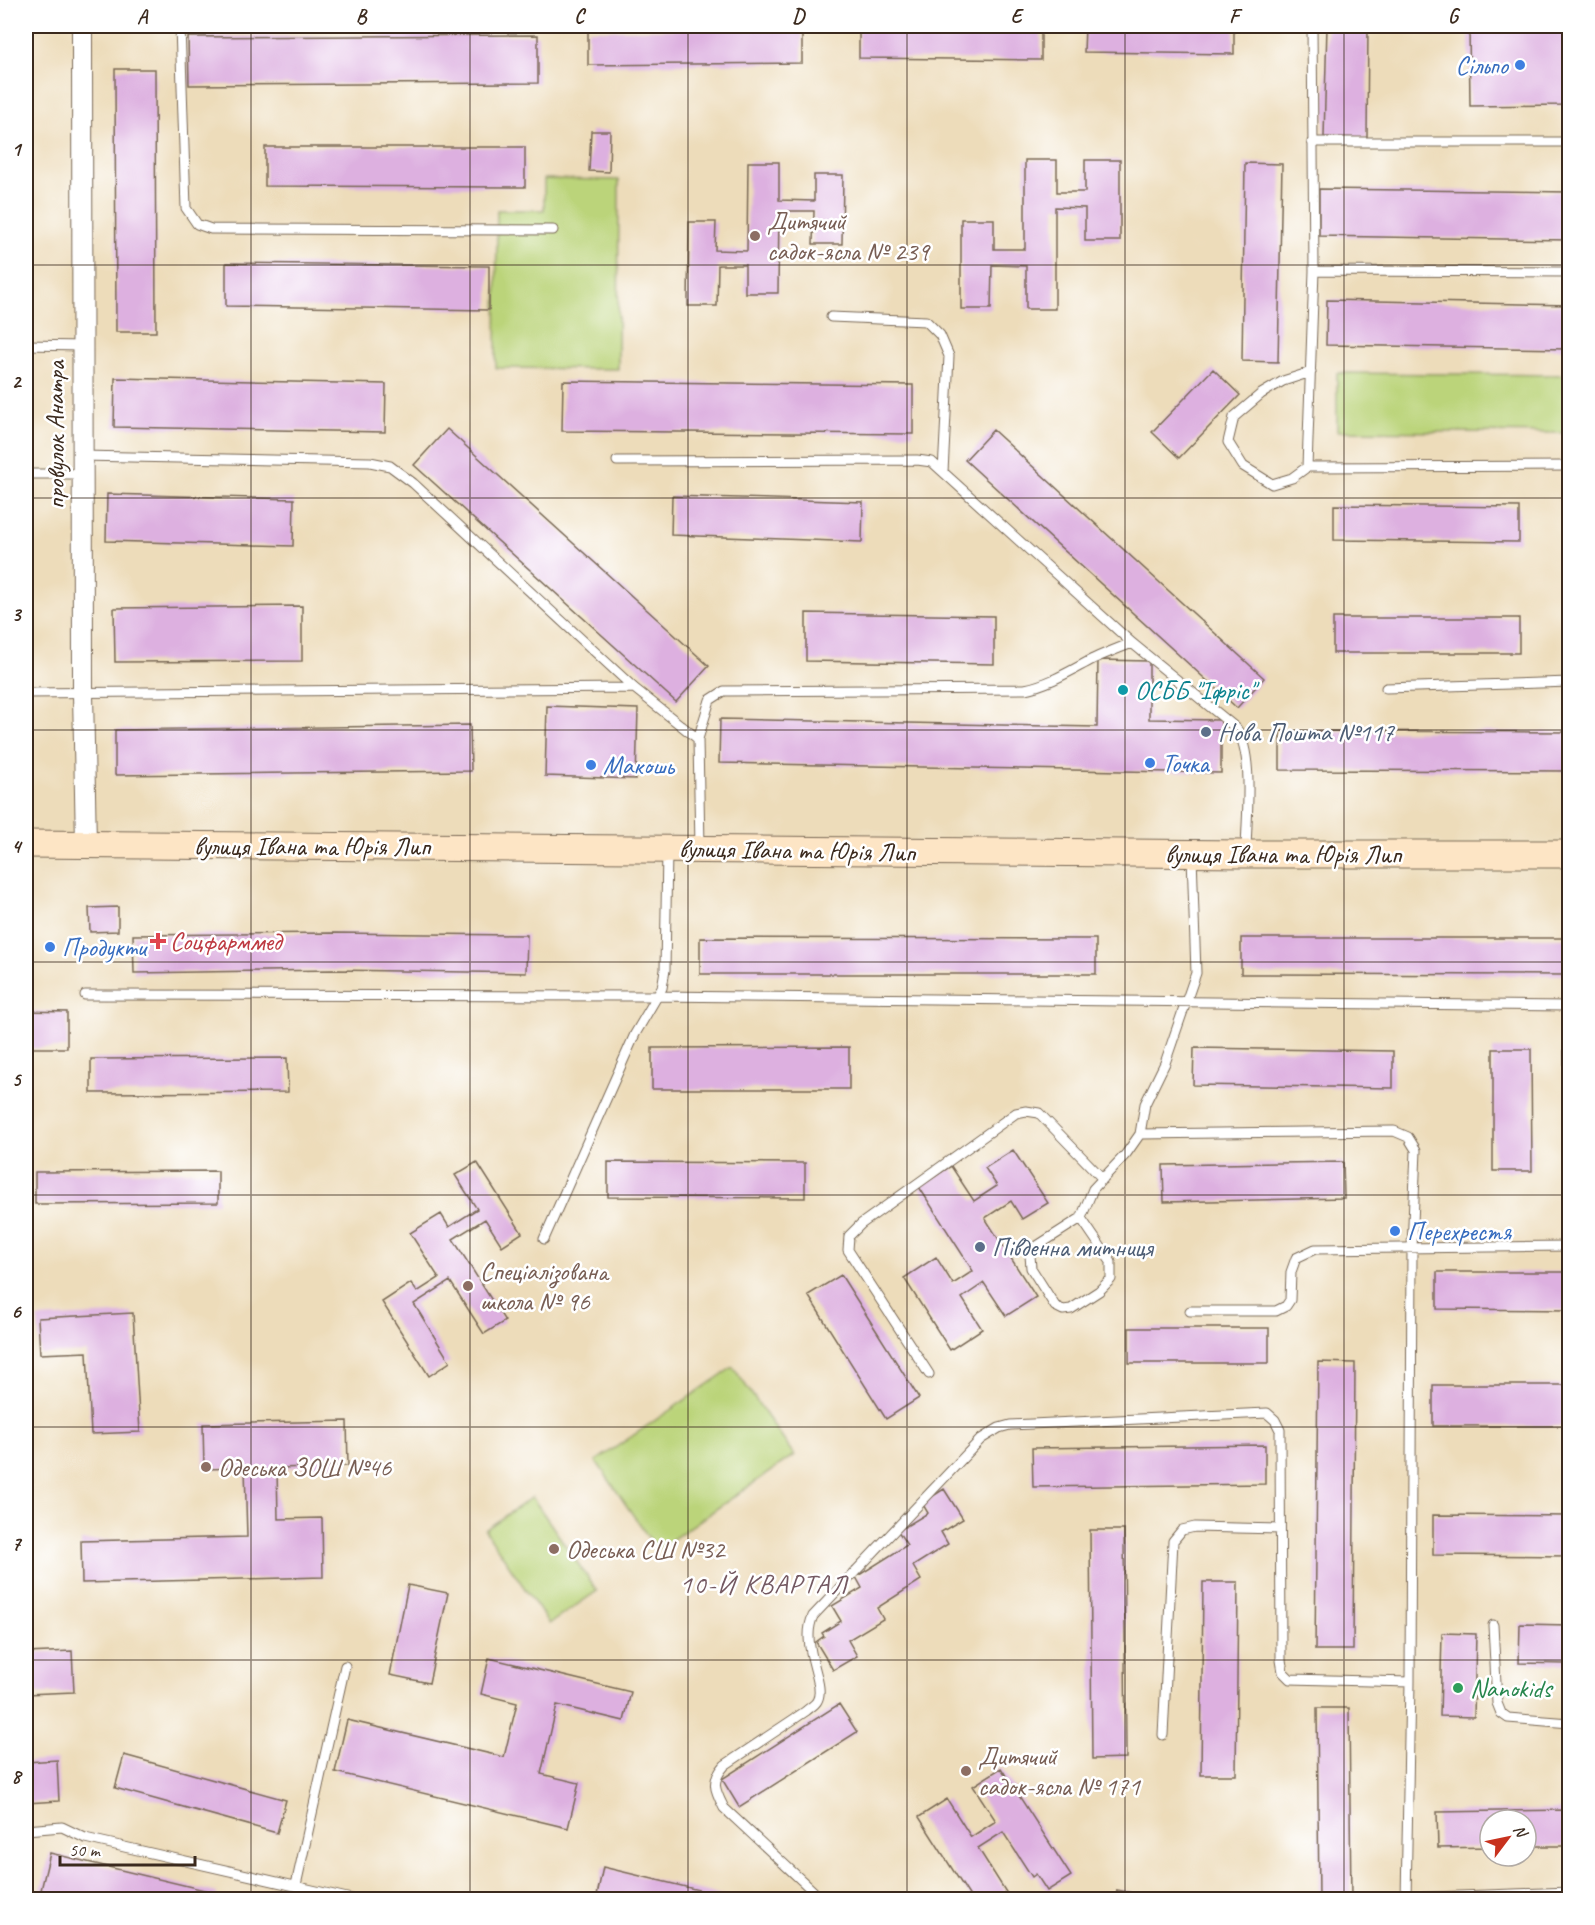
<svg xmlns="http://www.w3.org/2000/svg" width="1595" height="1925" font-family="Caveat,sans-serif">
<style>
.green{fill:#bbd47a;stroke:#7b7f4c;stroke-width:1.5}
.building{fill:#ddb0e0}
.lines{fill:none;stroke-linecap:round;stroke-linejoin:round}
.lane-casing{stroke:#796855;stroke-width:11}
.street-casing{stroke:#796855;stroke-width:22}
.secondary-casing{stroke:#796855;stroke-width:29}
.lane{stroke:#fff;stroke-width:9}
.street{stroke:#fff;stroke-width:20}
.secondary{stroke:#fde5c5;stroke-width:27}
.grid{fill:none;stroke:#3b2a1e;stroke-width:1.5;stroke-opacity:0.55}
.shop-dot{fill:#3f7fe0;stroke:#fff;stroke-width:2}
.education-dot{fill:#8d6e63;stroke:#fff;stroke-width:2}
.culture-dot{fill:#0f9aa8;stroke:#fff;stroke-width:2}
.service-dot{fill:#5c6f8a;stroke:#fff;stroke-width:2}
.health-dot{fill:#e0444e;stroke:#fff;stroke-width:2}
.leisure-dot{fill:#2e9e5b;stroke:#fff;stroke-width:2}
.labels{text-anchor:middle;stroke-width:5;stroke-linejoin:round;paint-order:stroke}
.shop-label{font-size:26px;fill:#366cbe;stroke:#fff;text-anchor:start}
.education-label{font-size:26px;fill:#785e54;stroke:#fff;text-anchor:start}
.street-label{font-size:26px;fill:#3b2a1e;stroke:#fff}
.culture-label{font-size:26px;fill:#0d838f;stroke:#fff;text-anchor:start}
.service-label{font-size:26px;fill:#4e5e75;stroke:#fff;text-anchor:start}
.health-label{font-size:26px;fill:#be3a42;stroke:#fff;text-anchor:start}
.leisure-label{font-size:26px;fill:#27864d;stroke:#fff;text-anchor:start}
.neighbourhood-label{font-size:27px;letter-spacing:1.5px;fill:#745962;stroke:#fff}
.neatline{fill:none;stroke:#3b2a1e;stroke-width:2}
.grid-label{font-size:20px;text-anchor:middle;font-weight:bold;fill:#3b2a1e}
</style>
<rect width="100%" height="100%" fill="#fff"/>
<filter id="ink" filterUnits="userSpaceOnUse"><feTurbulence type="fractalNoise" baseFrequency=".0167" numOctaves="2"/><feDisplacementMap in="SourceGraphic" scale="12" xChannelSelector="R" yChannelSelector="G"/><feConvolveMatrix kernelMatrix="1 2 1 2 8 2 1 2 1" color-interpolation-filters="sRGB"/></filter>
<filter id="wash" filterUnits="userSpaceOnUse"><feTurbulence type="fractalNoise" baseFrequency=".008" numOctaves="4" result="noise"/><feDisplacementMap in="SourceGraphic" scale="24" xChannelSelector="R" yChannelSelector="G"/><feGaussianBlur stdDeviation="1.35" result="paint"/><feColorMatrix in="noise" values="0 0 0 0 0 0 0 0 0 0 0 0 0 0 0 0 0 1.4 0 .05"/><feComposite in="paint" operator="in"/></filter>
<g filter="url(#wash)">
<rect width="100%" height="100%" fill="#eddcba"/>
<path class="green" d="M544,179L619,180L618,369L496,368L497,210H544Z
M1337,373L1569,375V433L1337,431Z
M733,1367L794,1455L657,1550L596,1461Z
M532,1497L597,1591L549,1624L485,1530Z"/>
<g id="blocks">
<path class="building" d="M859,26L1041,27V60L859,58Z
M1085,26H1234V54L1084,52Z
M1327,26H1368L1367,138L1324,137Z
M1469,26H1570V105L1470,106Z
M802,29V63L588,65V30Z
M538,35V83L189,85L188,37Z
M115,69H155L156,332H116Z
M591,131H610L609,172L589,171Z
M265,147H525V187L265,186Z
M1025,160H1057V192H1085V160H1120V241H1085V208L1055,207V309H1026V266L992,265L991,309H961V219H994V249H1025Z
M748,162H779V200L814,201V175H843L842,244H813L814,211H779L778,293H745V265H718L717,306H688L689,222H716L715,250L747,251Z
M1245,163L1282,164L1278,362L1242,361Z
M1319,189L1570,192V240L1319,236Z
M226,263L489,266V310L226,306Z
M1327,300L1570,305V349L1326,345Z
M1213,369L1240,395L1179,458L1152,432Z
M115,378L386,384L385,432L114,427Z
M563,381L913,385V434L562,431Z
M447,429L709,666L676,702L414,465Z
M993,430L1264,678L1237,708L965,460Z
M107,494L294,499L293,546L106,541Z
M672,496L863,502L862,542L671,535Z
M1334,505L1519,507V542L1334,540Z
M302,606V661L115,662L114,608Z
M806,613L994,616V664L806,661Z
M1333,618H1519V653H1333Z
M1098,660L1149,661V719L1221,720V773L719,763L720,719L1097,727Z
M547,706L638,709L636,779L545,776Z
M470,725L471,771L115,775V730Z
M1280,731L1570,732V771L1280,770Z
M118,907V931L90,932L89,908Z
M26,931H32V975H26Z
M334,933L527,935L526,973L334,970L134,973L133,935Z
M700,938L1096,939V974H700Z
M1241,938H1570V975L1241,974Z
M26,1011L67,1012V1048H26Z
M849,1047V1089H652V1048Z
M1194,1048L1393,1051V1088L1193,1085Z
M1493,1049H1531L1532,1171H1493Z
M287,1058L288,1092L91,1093V1059Z
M1013,1150L1048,1203L1022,1219L1011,1201L985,1218L1036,1297L1006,1316L984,1283L962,1298L982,1329L950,1350L904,1278L936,1257L953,1284L973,1271L919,1187L951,1166L974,1201L997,1186L985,1168Z
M477,1162L522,1233L502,1246L485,1219L453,1239L505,1321L484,1334L450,1281L414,1304L450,1362L429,1376L382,1302L411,1283L417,1292L439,1278L410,1233L441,1214L449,1227L477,1209L455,1175Z
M608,1162L805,1163V1198L608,1197Z
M1343,1162L1344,1198L1164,1202L1163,1165Z
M218,1171V1203L35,1204V1172Z
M1437,1272H1570V1310L1437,1309Z
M841,1275L919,1398L886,1419L808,1295Z
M133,1313L140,1432L91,1434L87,1352L40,1354L38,1318Z
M1129,1328H1269V1363H1129Z
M1318,1362L1355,1363L1353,1650H1315Z
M1433,1385H1570V1426H1433Z
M347,1421L348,1466L277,1468L278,1519L322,1518L323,1577L82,1583L81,1541L247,1537L245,1468L204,1469L203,1424Z
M1265,1445V1484L1033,1487L1032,1448Z
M944,1489L963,1519L941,1532L948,1544L913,1566L921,1580L877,1608L883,1619L848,1640L857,1656L833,1670L816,1642L824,1636L822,1633L841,1621L832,1606L862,1588L856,1577L907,1545L898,1531L928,1513L922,1503Z
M1433,1515L1570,1516V1556L1433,1555Z
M1090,1530H1124L1126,1758L1092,1759Z
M1203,1582H1238L1236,1775H1201Z
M408,1585L448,1593L429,1683L390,1675Z
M1520,1624L1570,1625V1664L1519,1663Z
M1442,1633L1476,1634L1474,1717L1440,1716Z
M72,1651L74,1692L26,1694V1653Z
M489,1658L631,1692L624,1721L557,1705L541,1774L579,1783L568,1828L335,1772L347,1720L504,1757L517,1703L481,1694Z
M839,1704L857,1732L739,1807L722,1779Z
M1317,1708H1349L1351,1900H1319Z
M124,1755L286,1800L277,1833L115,1788Z
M57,1760L59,1801L26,1803V1762Z
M1001,1768L1071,1876L1047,1891L1036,1874L1032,1877L1003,1832L978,1848L1011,1900H972L919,1817L947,1799L971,1837L996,1821L973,1786Z
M1570,1810V1846H1526V1820H1490V1847L1438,1848L1437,1812Z
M50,1853L217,1893L216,1900H79L41,1890Z
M603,1867L736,1899V1900H596Z
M1117,1890L1133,1893L1132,1900H1115Z"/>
</g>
</g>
<g filter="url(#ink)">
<use href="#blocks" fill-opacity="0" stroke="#796855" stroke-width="1.5"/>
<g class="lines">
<defs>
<path id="lane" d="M180,26L186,208L197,224L211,229L553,230
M1312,142H1570
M1314,271L1570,272
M831,317L926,321L940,335L949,356L943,472
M26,345L82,346
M1311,372L1283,381L1261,394L1234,417L1228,442L1243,466L1272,484L1292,478L1307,467L1314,271L1312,26
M82,456L370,462L390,466L413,483L634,688L698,739
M617,461L917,460L932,462L1132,643L1236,728C1255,754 1246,820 1246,853
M1307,467L1570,466
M26,474H83
M1386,688L1570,682
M26,693L634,688
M700,848L698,739L710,700L724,691L1025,689C1050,684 1070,671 1093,659C1106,653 1119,648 1132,643
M85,995L657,996L1570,1006
M1568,1006L1570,1142
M1140,1134L1394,1131L1408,1137L1416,1150L1412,1248L1410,1682L1406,1900
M1081,1218L1034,1248L1030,1255L1031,1268L1055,1306L1063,1310L1071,1309L1099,1291L1111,1279V1262L1081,1218L1093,1189L1126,1154L1140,1134L1145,1104L1165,1063L1196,973L1192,856
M544,1239L635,1034L662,988L665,970L667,851
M1190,1311H1276L1286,1306L1290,1300L1291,1272L1296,1258L1315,1249L1570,1246
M929,1374L848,1250L849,1236L861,1224L1016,1113L1026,1111L1039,1113L1103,1179
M1493,1625L1497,1703L1501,1713L1508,1718L1570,1723
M1163,1735L1173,1541L1182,1530L1195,1527L1280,1529
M26,1830L62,1827L85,1838L356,1900
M296,1885L345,1666
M1406,1898L1570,1892
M816,1900L813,1891L724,1808C715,1790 710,1782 725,1765L806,1711C809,1708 815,1705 817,1701C827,1684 799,1646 813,1616L981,1439L999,1428L1010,1425L1267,1413L1275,1420L1280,1430L1281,1660L1283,1672L1290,1679L1410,1682"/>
<path id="street" d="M82,26L83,693L86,844"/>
<path id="secondary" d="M26,844L1246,854H1570"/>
</defs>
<use href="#lane" class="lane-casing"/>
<use href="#street" class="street-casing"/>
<use href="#secondary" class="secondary-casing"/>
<use href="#lane" class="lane"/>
<use href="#street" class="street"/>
<use href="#secondary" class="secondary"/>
</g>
</g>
<path class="grid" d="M251,26V1900M470,26V1900M688,26V1900M907,26V1900M1125,26V1900M1344,26V1900M26,265H1570M26,498H1570M26,730H1570M26,962H1570M26,1195H1570M26,1427H1570M26,1660H1570"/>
<g class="shop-dot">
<circle cx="1520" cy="65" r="6"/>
<circle cx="1150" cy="763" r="6"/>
<circle cx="591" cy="765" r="6"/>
<circle cx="50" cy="947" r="6"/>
<circle cx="1395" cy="1231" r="6"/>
</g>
<g class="education-dot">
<circle cx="755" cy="236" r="6"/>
<circle cx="468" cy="1286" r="6"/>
<circle cx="206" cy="1467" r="6"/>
<circle cx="554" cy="1549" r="6"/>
<circle cx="966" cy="1771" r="6"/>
</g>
<circle class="culture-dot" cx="1123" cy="690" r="6"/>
<g class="service-dot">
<circle cx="1206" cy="732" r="6"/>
<circle cx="980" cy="1247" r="6"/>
</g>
<path class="health-dot" d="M155 932h6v6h6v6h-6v6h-6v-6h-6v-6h6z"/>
<circle class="leisure-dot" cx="1458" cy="1688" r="6"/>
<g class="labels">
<g class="shop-label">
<text x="1508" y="74" text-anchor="end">Сільпо</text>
<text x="1162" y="772">Точка</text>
<text x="603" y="774">Макошь</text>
<text x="62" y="956">Продукти</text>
<text x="1407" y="1240">Перехрестя</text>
</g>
<g class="education-label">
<text x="767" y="230">Дитячий<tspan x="767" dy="30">садок-ясла № 239</tspan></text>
<text x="480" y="1280">Спеціалізована<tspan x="480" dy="30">школа № 96</tspan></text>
<text x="218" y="1476">Одеська ЗОШ №46</text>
<text x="566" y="1558">Одеська СШ №32</text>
<text x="978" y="1765">Дитячий<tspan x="978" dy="30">садок-ясла № 171</tspan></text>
</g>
<g class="street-label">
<text transform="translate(55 435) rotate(-90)" y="9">провулок Анатра</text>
<text x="312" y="855">вулиця Івана та Юрія Лип</text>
<text transform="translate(797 850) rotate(1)" y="9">вулиця Івана та Юрія Лип</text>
<text x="1283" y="863">вулиця Івана та Юрія Лип</text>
</g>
<g class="culture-label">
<text x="1135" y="699">ОСББ "Іфріс"</text>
</g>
<g class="service-label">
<text x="1218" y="741">Нова Пошта №117</text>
<text x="992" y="1256">Південна митниця</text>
</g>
<g class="health-label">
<text x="170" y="950">Соцфарммед</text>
</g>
<g class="leisure-label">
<text x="1470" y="1697">Nanokids</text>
</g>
<g class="neighbourhood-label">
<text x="764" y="1593">10-Й КВАРТАЛ</text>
</g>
</g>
<rect width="1595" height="1925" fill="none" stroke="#fff" stroke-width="66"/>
<g transform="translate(1508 1838) rotate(58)"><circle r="28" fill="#ffffff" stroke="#b1aaa5" stroke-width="1.5"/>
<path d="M0-4.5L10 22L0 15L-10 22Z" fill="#c8321e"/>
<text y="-9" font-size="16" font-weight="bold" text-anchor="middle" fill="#3b2a1e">N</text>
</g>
<path d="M60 1856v9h135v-9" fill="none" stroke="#3b2a1e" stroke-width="3"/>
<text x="69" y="1856" font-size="18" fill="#3b2a1e" stroke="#ffffff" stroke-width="4.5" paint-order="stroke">50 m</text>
<rect x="33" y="33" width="1529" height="1859" class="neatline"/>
<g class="grid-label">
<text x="142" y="23">A</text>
<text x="361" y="23">B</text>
<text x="579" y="23">C</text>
<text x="798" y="23">D</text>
<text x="1016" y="23">E</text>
<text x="1234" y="23">F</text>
<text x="1453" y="23">G</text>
<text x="16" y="156">1</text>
<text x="16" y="388">2</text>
<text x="16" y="621">3</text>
<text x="16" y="853">4</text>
<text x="16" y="1086">5</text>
<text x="16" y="1318">6</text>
<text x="16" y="1550">7</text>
<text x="16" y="1783">8</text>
</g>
</svg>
